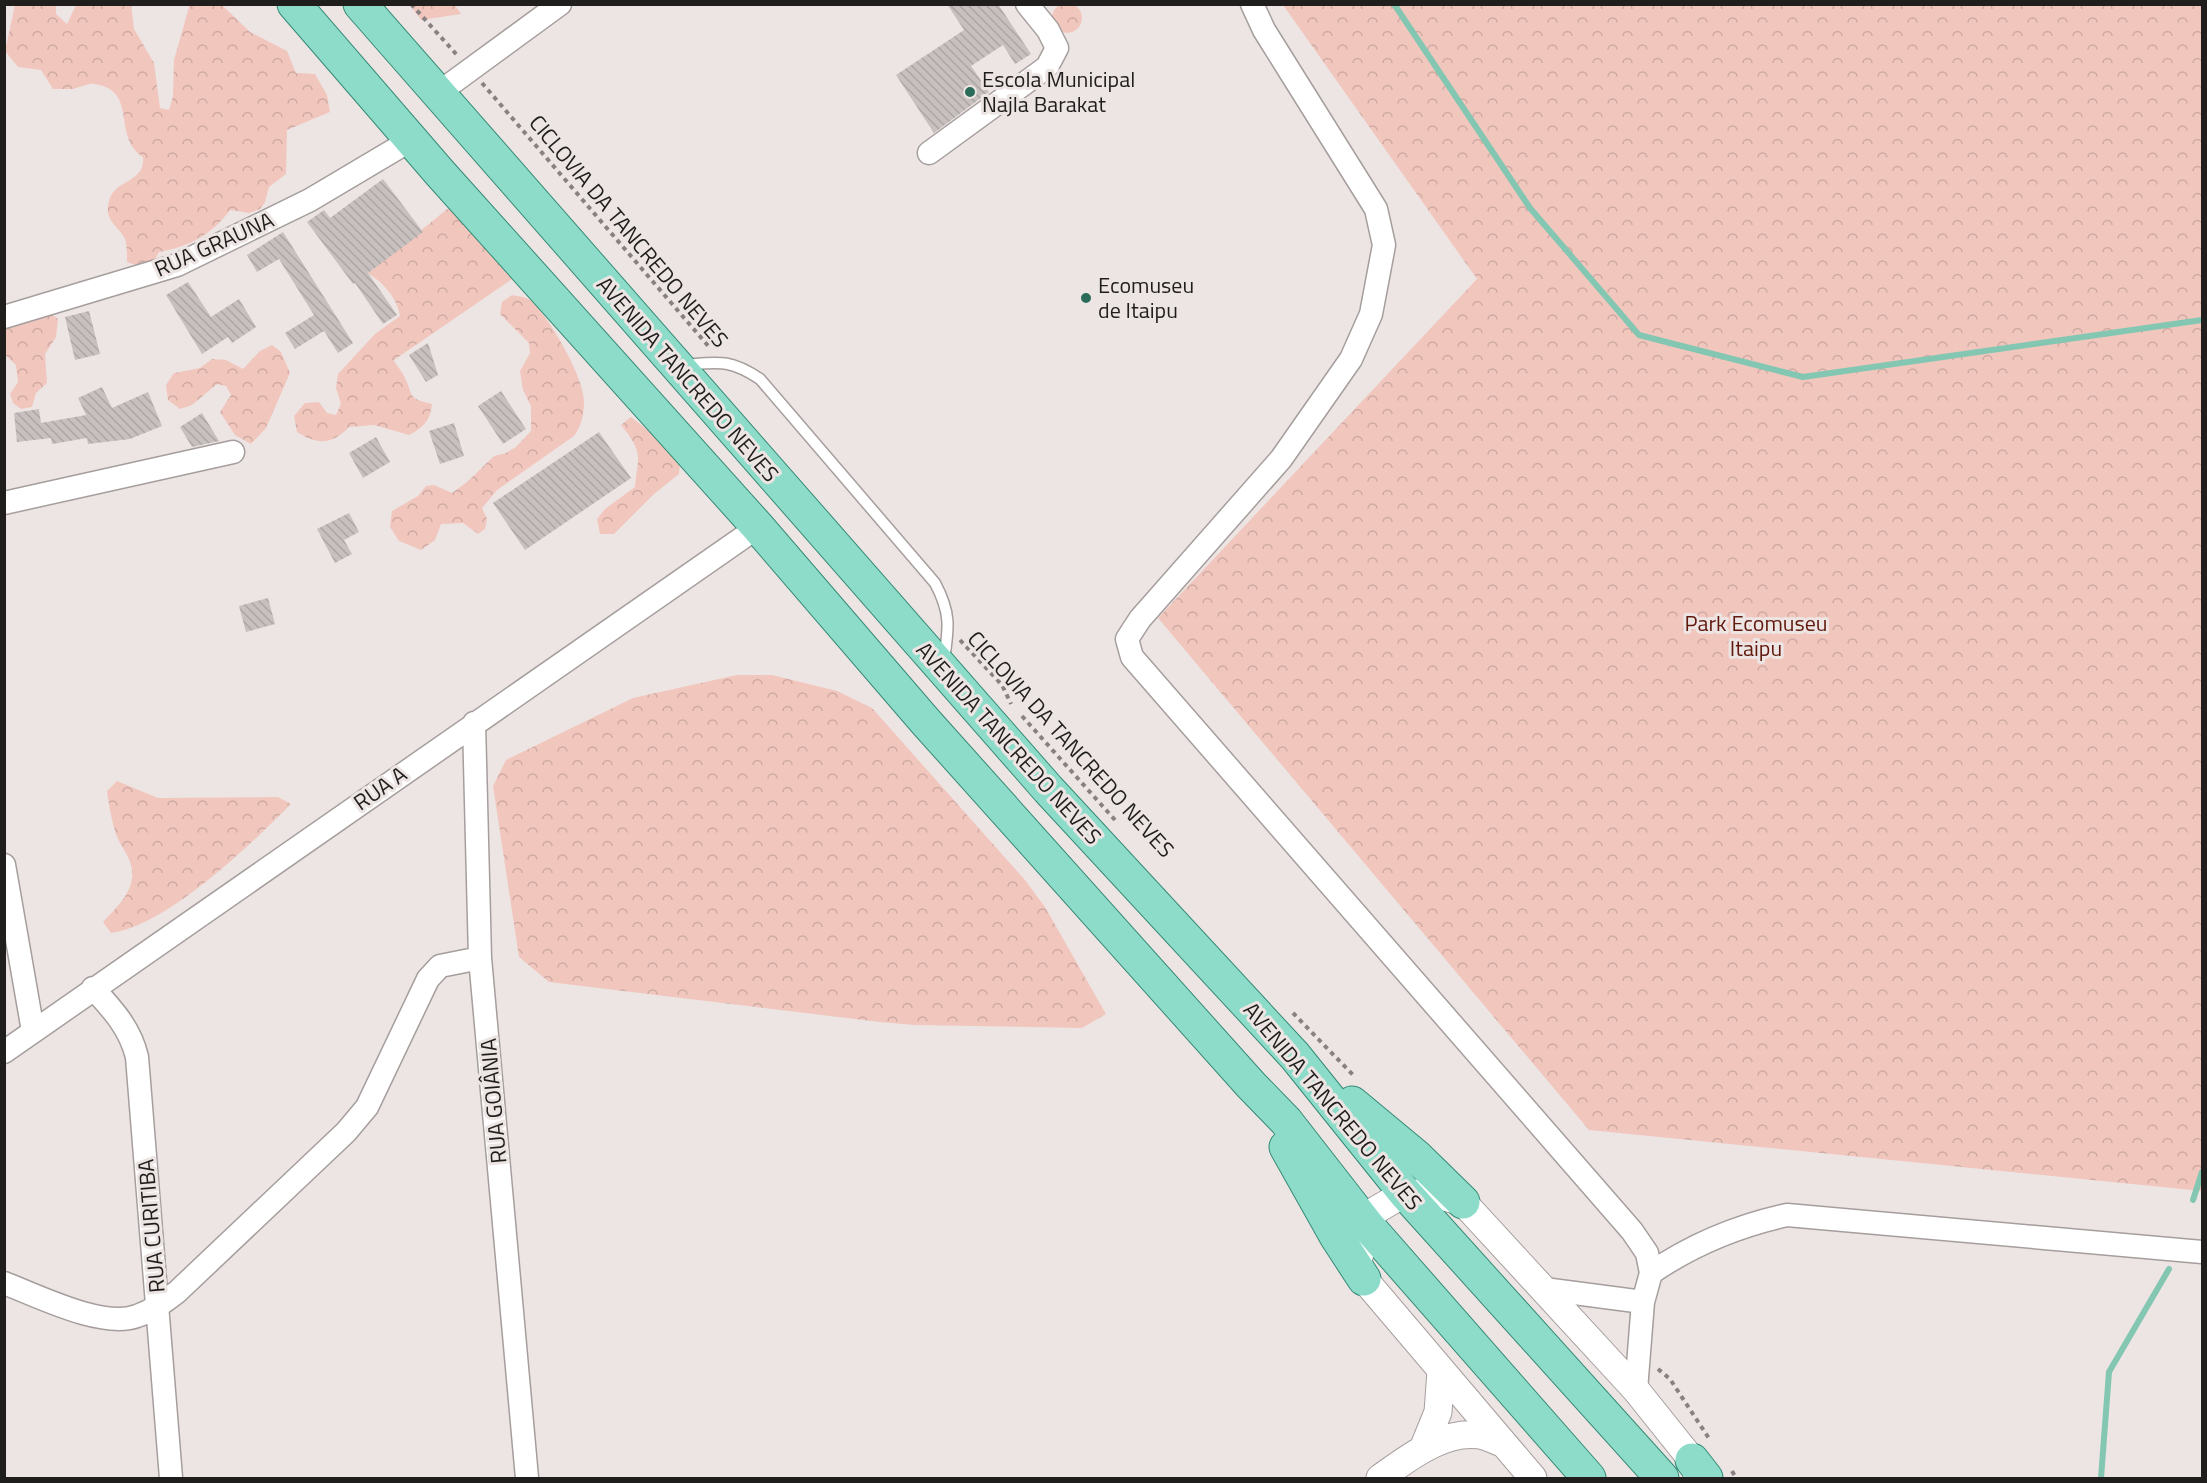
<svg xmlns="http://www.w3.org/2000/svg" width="2207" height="1483" font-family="'Titillium Web',sans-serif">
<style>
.forest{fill:url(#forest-crowns)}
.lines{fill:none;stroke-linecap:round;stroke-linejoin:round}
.stream{stroke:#83c7b3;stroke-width:6}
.building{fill:url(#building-back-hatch)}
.service-casing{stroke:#a59e9d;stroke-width:13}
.minor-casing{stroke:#a59e9d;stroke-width:25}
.tertiary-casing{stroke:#a59e9d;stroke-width:29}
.primary-casing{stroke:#358a75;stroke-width:35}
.path{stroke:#878281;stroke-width:4;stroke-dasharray:4.5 4.5;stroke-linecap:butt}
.service{stroke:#fff;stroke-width:10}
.minor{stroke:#fff;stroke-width:22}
.tertiary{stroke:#fff;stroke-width:27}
.primary{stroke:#8ddcc9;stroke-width:33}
.poi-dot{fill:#2a6b5a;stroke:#ede5e4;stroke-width:2}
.labels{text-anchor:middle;stroke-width:6;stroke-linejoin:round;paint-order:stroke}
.poi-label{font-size:22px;fill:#201e1d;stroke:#ede5e4;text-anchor:start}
.street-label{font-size:22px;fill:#201e1d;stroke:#ede5e4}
.park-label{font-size:22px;fill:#61190d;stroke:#ede5e4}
</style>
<defs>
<pattern id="forest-crowns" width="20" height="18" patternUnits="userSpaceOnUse" patternTransform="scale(1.5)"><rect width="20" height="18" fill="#f1c6bd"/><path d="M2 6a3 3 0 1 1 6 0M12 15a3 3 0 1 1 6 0" fill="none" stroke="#ceaaa2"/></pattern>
<pattern id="building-back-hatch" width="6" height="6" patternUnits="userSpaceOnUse" patternTransform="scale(1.5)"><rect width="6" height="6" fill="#c7c0bf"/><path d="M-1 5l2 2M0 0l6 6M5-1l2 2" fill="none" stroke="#aba5a4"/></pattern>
</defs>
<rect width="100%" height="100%" fill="#ede5e4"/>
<path class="forest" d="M1052 18a15 15 0 1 1 30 0a15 15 0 1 1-30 0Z
M15,5H56V14L67,24L76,5H131L134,29L154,63L160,108L169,110L173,96L174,60L189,7L186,5H222L250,32L287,51L296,73L315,74L327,95L330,112L287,130L286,174L269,187L265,202L260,209L249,213L230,210C212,235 188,247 159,252L155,259L142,267L127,262C127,255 127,245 125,239C120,227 103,221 109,201C115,178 145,184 143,157C111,136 139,91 95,84C87,83 80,88 72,89C66,89 59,89 53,89L41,70L18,67L5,51Z
M410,5H455L461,14L421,20Z
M1283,5H2202V1191L1589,1130L1158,618L1477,279Z
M456,202L518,275L394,360C396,365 401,370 404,376C414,394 405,398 432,404C430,421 423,428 409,435L374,425L349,427C332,445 317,445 297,432L294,416L305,403L319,402L327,413L336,415L341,404L336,388L338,374L375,334L400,316C397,297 383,283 368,273Z
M512,295C517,296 525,297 530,300C548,315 585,378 584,402C584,414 581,427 574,436L497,490L482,508L487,519L485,529L478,534L463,523L441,524L435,540L421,550L399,541L390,527L392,511L418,496L426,486L434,485L452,493L467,482L494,456L506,453L516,447L531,431V406L523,390L520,371L530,353L529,343L500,314L502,302Z
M51,314L58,319L56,337L45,354L47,383L36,393L32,407L21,409L13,403L10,394L18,382L16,365L5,355L4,325Z
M272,345L281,352L290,373L266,428L251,444L235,435L220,412L231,395L226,386L217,384L192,405L180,409L168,400L166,385L174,373L200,368L212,359L226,360L243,369L260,351Z
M631,417L650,432L680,462L679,474L654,494L614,534H600L597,519L605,509L635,487C638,454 644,454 621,425Z
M737,675H772L837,691L872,708L1025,880L1045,907L1106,1014L1082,1028L915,1025L880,1022L549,982L519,957L493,786L506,760L633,698Z
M117,781L158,798L278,797L291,804C251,844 167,926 111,933L103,922C119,905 139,887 130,862C127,853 121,846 117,837C112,823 109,806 107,791Z"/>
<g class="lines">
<path class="stream" d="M1394,4L1530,208L1639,335L1803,377L2202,320
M2193,1200L2202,1172
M2101,1478L2109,1372L2169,1269"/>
</g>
<path class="building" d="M947,4H998L1031,54L1015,64L1003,45L971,66L989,92L934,133L896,75L964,30Z
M383,179L423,232L368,273L397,315L383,324L355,283L353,284L307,222L324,210L330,218Z
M283,232L353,343L338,353L324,331L295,349L285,333L314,315L279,259L257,272L247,255Z
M188,282L211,317L239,299L256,327L232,343L228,337L202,354L166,295Z
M89,311L100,354L75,360L65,317Z
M428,343L438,375L426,382L409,355Z
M102,387L112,408L148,392L162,426L130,439L88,444L87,438L52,444L51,438L17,442L14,413L39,409L41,423L86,415L78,398Z
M501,391L526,429L503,444L478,406Z
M202,413L219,441L192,447L180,427Z
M454,423L464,456L440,464L429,431Z
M599,432L631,478L525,550L493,503Z
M376,437L390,462L363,478L349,453Z
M349,513L359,532L344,540L352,554L335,563L317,529Z
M268,598L275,624L246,632L239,606Z"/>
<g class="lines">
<defs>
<path id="service" d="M685,365C719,362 730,359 760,379L935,583C951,613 949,627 944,660"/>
<path id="minor" d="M1252,4L1264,30L1376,209L1384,245L1371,314L1351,359L1281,459L1140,619L1127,639L1132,657L1632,1231L1647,1253L1651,1273L1643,1302L1636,1390
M437,94L560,4
M929,153L1047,67L1057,48L1048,30L1027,4
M4,317L177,265L310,200L411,140
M4,503L233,452
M474,723L480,958L527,1478
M4,865L33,1031
M93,988C113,1010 130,1028 137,1057L171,1478
M4,1052L758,527
M1651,1273C1693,1244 1737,1226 1787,1215L2202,1252
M4,1283C38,1296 103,1329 137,1316C152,1311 164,1302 177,1292L346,1132L367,1107L428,979L440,966L480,958
M1544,1289L1643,1302"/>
<path id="tertiary" d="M1423,1449L1438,1412L1441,1371
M1380,1478C1407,1459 1443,1430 1479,1435C1486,1436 1494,1440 1502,1443
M1533,1478L1364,1279L1358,1261L1367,1225L1376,1210L1405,1193H1430L1463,1202L1636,1390L1692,1460L1698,1477"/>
<path id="primary" d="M294,4L440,173L758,527L925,721L1251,1085L1286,1121L1367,1225L1589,1478
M360,4L1048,789L1295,1056L1405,1193L1662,1478
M1352,1103L1417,1157L1463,1202
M1286,1147L1336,1236L1364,1279
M1692,1460L1706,1478"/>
</defs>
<use href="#service" class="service-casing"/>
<use href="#minor" class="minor-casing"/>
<use href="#tertiary" class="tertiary-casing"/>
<use href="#primary" class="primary-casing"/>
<path class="path" d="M411,4L457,55
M482,83L710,348
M960,640L1002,685L1011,704
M1022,716L1115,820
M1293,1013L1355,1077
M1658,1369L1670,1379L1710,1440
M1732,1471L1736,1478"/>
<use href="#service" class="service"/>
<use href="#minor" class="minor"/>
<use href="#tertiary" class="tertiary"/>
<use href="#primary" class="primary"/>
</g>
<g class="poi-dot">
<circle cx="970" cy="92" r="6"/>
<circle cx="1086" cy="298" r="6"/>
</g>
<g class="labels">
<g class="poi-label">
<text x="982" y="87">Escola Municipal<tspan x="982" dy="25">Najla Barakat</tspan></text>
<text x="1098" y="293">Ecomuseu<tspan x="1098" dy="25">de Itaipu</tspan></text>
</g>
<g class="street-label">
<text transform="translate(629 231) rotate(50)" y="8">CICLOVIA DA TANCREDO NEVES</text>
<text transform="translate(214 244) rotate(-24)" y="8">RUA GRAUNA</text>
<text transform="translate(688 379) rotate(49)" y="8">AVENIDA TANCREDO NEVES</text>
<text transform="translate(1009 743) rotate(48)" y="8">AVENIDA TANCREDO NEVES</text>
<text transform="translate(1071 744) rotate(48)" y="8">CICLOVIA DA TANCREDO NEVES</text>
<text transform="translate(380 788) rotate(-35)" y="8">RUA A</text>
<text transform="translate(493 1101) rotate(-95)" y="8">RUA GOIÂNIA</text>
<text transform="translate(1333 1106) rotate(50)" y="8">AVENIDA TANCREDO NEVES</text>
<text transform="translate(151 1226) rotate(-95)" y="8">RUA CURITIBA</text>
</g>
<g class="park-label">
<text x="1756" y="631">Park Ecomuseu<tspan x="1756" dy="25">Itaipu</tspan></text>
</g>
</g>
<rect width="2207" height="1483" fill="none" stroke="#201e1d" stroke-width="12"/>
</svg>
